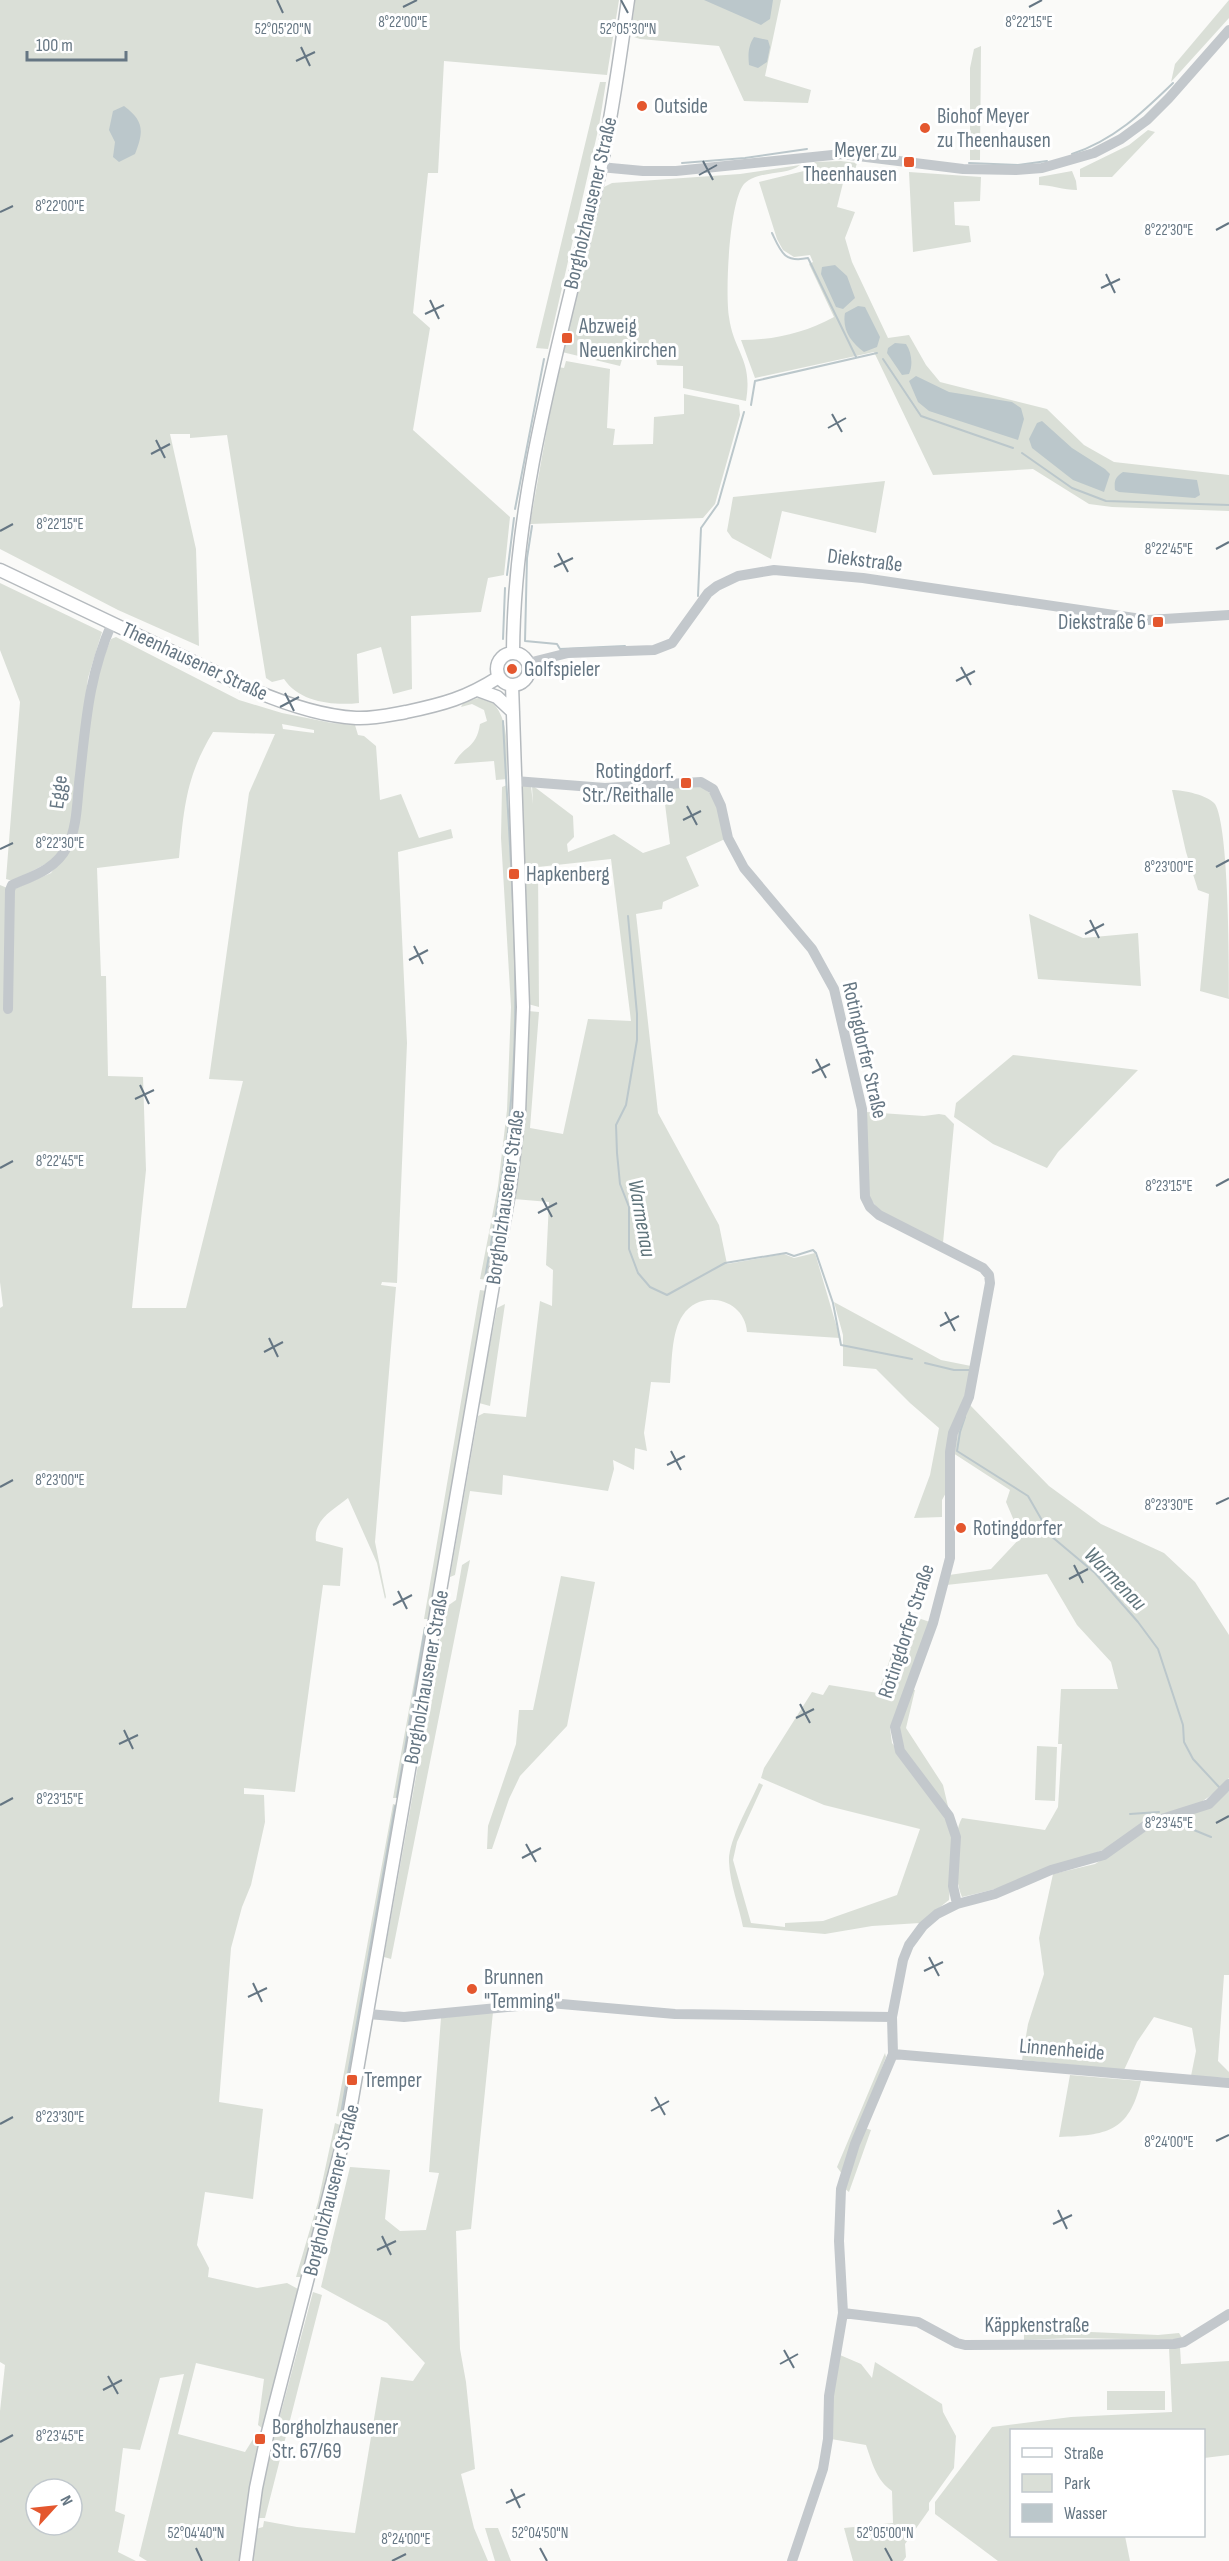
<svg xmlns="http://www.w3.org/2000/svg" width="1229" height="2561" font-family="'Sofia Sans Condensed',sans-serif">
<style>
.green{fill:#dadfd7;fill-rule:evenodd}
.water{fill:#bbc7cb}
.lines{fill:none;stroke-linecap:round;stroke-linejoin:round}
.stream{stroke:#bbc7cb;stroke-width:2}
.major-casing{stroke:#b5babe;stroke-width:15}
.minor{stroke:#c3c8cc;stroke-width:10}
.major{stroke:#fff;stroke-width:12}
.ticks{fill:none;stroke:#657683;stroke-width:2}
.poi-dot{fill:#e4572e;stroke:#fff;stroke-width:2}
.labels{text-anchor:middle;stroke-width:6;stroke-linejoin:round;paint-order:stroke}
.poi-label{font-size:21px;fill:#657683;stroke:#fff;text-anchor:start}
.street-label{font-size:21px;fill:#657683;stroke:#fff}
.water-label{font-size:22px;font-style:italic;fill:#60757c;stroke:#fff}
.ticks-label{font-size:15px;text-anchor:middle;fill:#657683;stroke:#fff;stroke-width:6;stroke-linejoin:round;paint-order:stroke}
</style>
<rect width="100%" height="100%" fill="#fafaf8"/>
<path class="green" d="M0,0H619L607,75L444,61L438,173H428L413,313L430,328L413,430L510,517L504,575L488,578L481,612L411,616L412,689L393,694L381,647L357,654L359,703C333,706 299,702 284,679L272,682L266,678L227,435L190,438V434H170L196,549L199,646L118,610L0,549Z
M635,0H781L765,76L811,90L808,103L744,101L719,46L640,39L631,36Z
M1229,0V18L1171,82L1175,64Z
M981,46L980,160H970V68L974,49Z
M600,82H606L599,126L548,349L536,348Z
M1148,130L1155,132L1112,177H1080V169L1129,145Z
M841,161L857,163L852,180L844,179L837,207L855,212L845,238L852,262L888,338L909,335L926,365L940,382L1047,409L1084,445L1114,462L1229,475V511L1112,507L1089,504L1033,469L933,475L874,352L755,378L741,340C775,340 804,333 834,317L809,264L813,262L810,255L794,257L783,250L777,239L759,182L808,170L815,162Z
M800,165C787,176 759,170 745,183C729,198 725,294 729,317C734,353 753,359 746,401L683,388V366L657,365L655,352L624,353L620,366L562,352L604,187L612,183L740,174Z
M1072,171L1076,181L1077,190C1064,190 1050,185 1039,185V177Z
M909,172L981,177L980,201L954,202L955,225L969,226L971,242L913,252Z
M566,361L610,369L607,428L615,429L613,445L653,444L654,417L684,414V394L739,405L740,415L715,504L703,518L530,524L558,367L564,368Z
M885,481L876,533L782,511L771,559L732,538L727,531L733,497Z
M0,583L102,632L88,678L70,831L57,858L13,881L6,879L20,702L0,650Z
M116,637L239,700L282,713L332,723L355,725L358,735L364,736L376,746L380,800L401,794L419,838L451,829L453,838L398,852L407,1043L397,1283L382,1282L381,1285L396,1287L375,1542L386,1597L385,1599L377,1563L348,1498C333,1510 313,1520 316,1541L343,1548L340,1586L323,1585L295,1792L244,1788V1794L264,1795L265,1822L251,1885L242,1907L231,1948L219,2102L263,2109L253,2199L205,2192L197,2245L209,2268L208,2277L257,2288L287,2283L298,2289L262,2428L258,2425L264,2379L196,2363L178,2434L245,2452L255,2436L259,2438L239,2561H147L139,2556L184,2374L160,2378L140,2450L123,2448L115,2511L125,2515L118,2552L136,2561H0V2411L5,2365L0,2362V1308L3,1306L0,1282V885L12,890L51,873L70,848L95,678L111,639ZM282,724L314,730V733L283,729ZM213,732L275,734L249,793L209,1079L243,1081L186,1308H132L146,1170L143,1077L108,1076L106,976H101L97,868L179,858C184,808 186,776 213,732ZM36,2489H72V2525H36Z
M481,697L493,699L492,702C511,721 506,753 507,779L496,780L494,761L454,764C463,745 476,750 480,724L487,721L484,710L472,704L461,707L463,703Z
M507,785L517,1006L512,1111L488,1280L480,1279L498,1186L507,1110L511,1007L501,838L502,787Z
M532,785L573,816L574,837L567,844L568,852L614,834L643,853L670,844L663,788L699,785L714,796L725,839L686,857L699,886L663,902L662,909L636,914L658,1113L719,1225L727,1264L784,1254L794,1258L815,1253L840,1338L747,1332C745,1299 701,1288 683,1315C671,1332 672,1363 670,1383L651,1382L644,1433L647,1451L635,1448L634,1470L613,1460L614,1469L608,1491L503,1475L502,1495L470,1491L455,1575L450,1577L478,1416L484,1413L526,1417L540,1301L552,1306L553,1270L546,1265L549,1202L514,1199L528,1011L539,1012L530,1128L563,1134L588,1019L631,1021L611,859L538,867L539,1007L528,1004L522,786H531L533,804Z
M1172,790C1184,790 1207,795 1215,804C1229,827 1229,963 1229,999L1200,991L1209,894L1198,890L1186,852Z
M1029,914L1083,938L1138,933L1141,986L1038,979Z
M1013,1055L1138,1070L1058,1152L1047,1168L993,1144L954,1117L956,1103Z
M866,1112L924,1116L939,1114L945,1115L954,1124L943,1243L882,1214L869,1197Z
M480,1290L486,1291L429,1619H424Z
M834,1302L941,1360L971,1366L947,1491L942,1500V1517L914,1518L930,1475L939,1428L910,1403L876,1369L843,1366V1335Z
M505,1304L490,1406L479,1403L497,1308Z
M970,1405L1049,1486L1101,1524L1164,1553L1195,1582L1229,1635V1778C1209,1802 1183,1812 1156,1825C1095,1855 1030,1883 962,1897C954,1879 952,1835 962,1818L1045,1830L1058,1807L1062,1744H1058L1061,1689H1118L1111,1662L1077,1625L1047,1574L946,1585L949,1575L991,1569L1021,1537L1006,1502L1010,1490L953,1453L957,1434Z
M470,1560L391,1959L384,1957L446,1607L456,1600L462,1565Z
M561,1576L595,1582L567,1726L520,1776L509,1799L492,1849H487L488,1826L516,1744L519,1710H533Z
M906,1614L930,1622L890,1728L892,1743L946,1818L954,1839L949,1900L920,1923L872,1926L825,1934L743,1927C739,1906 730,1884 729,1862C728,1840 750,1804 759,1783L763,1785L737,1842L733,1860L751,1923L785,1927V1923L823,1921L897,1895L920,1829L824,1805L761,1778L764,1768L812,1692L823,1695L829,1685L878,1693Z
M424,1627H428L399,1798H393Z
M911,1689L915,1690L906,1728L943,1785L950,1815L903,1750L898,1727Z
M1037,1746L1057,1747L1055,1801L1035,1800Z
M1229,1791V1975H1224L1218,2061L1229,2072V2078L1191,2076L1196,2051L1192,2028L1154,2017L1137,2042L1124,2070L1022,2060L1028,2024L1044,1974L1039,1938L1053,1874L1095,1864L1152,1827Z
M393,1804L398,1805L342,2117L336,2116Z
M493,2012L471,2229L456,2231L460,2349L466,2382L475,2469L461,2474L474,2528L488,2561H252L256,2529L263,2527L264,2521L297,2527L355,2533L381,2377L413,2381L425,2363L387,2323L321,2287L350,2167L390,2170L385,2219L400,2231L426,2230L439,2173L429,2172L441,2018Z
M885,2053L886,2057L842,2174L837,2167Z
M1070,2075L1141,2081C1129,2133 1106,2135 1059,2137Z
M335,2123L340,2125L302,2277H296L318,2202Z
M865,2128L871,2130L849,2192L845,2189Z
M313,2292L322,2295L265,2518H257L268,2461Z
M1024,2329L1158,2335L1179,2333L1182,2338L1175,2340L1073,2338L1024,2340Z
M1169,2347H1180L1181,2364L1229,2361V2455L1204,2458V2430H1012V2536H1125L1130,2561H998L935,2514V2502L992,2427L1071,2417L1172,2412Z
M840,2355L861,2364L872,2378L875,2362L942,2404L943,2412L956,2436L954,2468L929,2503V2510L905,2544L906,2557L903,2561H853L844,2528L893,2523L892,2491C876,2480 872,2462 866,2445L831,2439L833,2396Z
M1107,2391H1165V2410H1107Z
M485,2528H498L511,2561H495Z"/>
<path class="water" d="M704,0H773L770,19L761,25Z
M754,37L768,40L770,47L767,62L758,68L749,65C748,55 748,46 754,37Z
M124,106C144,121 144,131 135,154L119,162L113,157L115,142L109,130L113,111Z
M835,265L847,276L855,298L843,309L836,307L821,274L822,267Z
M858,306L865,307L880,337L877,347L864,352C851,342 842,330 845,313Z
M895,343L906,344C912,353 913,365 909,374L902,375L887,353L888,348Z
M916,376L949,392L1012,402L1021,408L1024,419L1018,440L929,411L918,402L909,381Z
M1042,421L1072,448L1105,469L1110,474L1104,492L1073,480L1032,448L1029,439L1037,423Z
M1123,472L1197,480L1200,495L1195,498L1119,492L1115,490C1114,481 1115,477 1123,472Z"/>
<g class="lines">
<path class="stream" d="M1072,154C1114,140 1142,113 1173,83
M682,163L745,158L807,149
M969,163L1018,165L1047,161
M772,233C781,252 784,263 808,258L856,357
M883,359L921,416L1013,448
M751,405L755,381L877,353
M1022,453L1072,488L1106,501L1229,505
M515,509L544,359
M532,526L527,558L525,641L557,644L560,649L625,646
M507,575L514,518
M698,596L701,528L718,504L744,412
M503,639L505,588
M628,916L637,1014V1040L626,1105L616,1125L617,1153L620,1184L629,1207V1249L638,1273L650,1287L667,1295L725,1263L786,1253L794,1256L813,1250L816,1253L833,1303L841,1345L912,1359
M485,1278C495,1223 505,1167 510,1112C523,982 509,850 503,721
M925,1363L954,1370H969
M965,1417L960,1432L957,1451L1028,1496L1051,1536L1095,1573L1138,1622L1158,1649L1183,1725L1184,1742L1193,1759L1219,1787
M397,1797L425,1628
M1130,1814L1159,1812
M1172,1821L1211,1837
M341,2114L395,1806"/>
<defs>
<path id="major" d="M0,570L246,687C280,702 318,716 356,718C372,719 389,715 406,712C444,704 466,698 499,677
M513,653C514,486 565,327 601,166C613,111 620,56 628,0
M497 669a16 16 0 1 1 32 0a16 16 0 1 1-32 0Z
M478,690L497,697L513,712
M246,2561L256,2488L267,2436L348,2122L510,1187L519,1113L523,1007L512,685"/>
</defs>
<use href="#major" class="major-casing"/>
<path class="minor" d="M600,167L643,171H676L842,154L963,169L1016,170L1042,168L1094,153L1121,139L1147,120L1169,98L1229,30
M528,663L568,653L654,650L672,643L708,593L717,586L738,576L774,570L863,578L1148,620L1229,615
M515,781L605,788L701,782L713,789L721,806L728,838L744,868L812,949L834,989L862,1109L865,1197L870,1207L879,1215L983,1268L989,1275L990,1283L969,1397L953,1433L950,1452V1558L933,1623L895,1727L900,1751L949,1816L956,1837L953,1886L957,1904
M8,1009L10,890L12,885C33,876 56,869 67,847C78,827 77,797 80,775C86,720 89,675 112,623
M368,2014L404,2017L550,2003L675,2014L892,2017
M893,2054L1229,2083
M843,2313L918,2322L957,2343L965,2345L1174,2344L1184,2342L1229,2314
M792,2561L823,2469L828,2439L829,2396L843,2313L839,2241L841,2189L855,2144L893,2054L892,2017L903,1960L909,1945L923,1926L937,1914L957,1904L995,1894L1051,1870L1104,1855L1149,1823L1209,1804L1229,1784"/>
<use href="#major" class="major"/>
</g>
<path class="ticks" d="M277,0L283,13M621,0L628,13M403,7L417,0M1029,7L1042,0M301,47L310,66M296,61L315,52M703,161L713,180M699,175L717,165M0,212L13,206M1216,230L1229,223M1106,274L1115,293M1101,288L1120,279M430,300L439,319M425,314L444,305M832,414L842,432M828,428L846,418M156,440L165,458M151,454L170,444M0,531L13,524M1216,549L1229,542M558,553L568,572M554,567L573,558M961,667L971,685M956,681L975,671M285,693L294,711M280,707L299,697M687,806L697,825M683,820L701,811M0,849L13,843M1216,867L1229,860M1090,920L1099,938M1085,934L1104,924M414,946L423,964M409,960L428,950M816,1059L826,1078M812,1073L830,1064M140,1085L149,1104M135,1099L154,1090M0,1168L13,1161M1216,1186L1229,1179M542,1198L552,1217M538,1213L557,1203M945,1312L955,1331M940,1326L959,1316M269,1338L278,1357M264,1352L283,1342M671,1451L681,1470M667,1465L685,1456M0,1487L13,1480M1216,1504L1229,1498M1074,1565L1083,1583M1069,1579L1088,1569M398,1591L407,1609M393,1605L412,1595M800,1704L810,1723M796,1718L814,1709M124,1730L133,1749M119,1744L138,1735M0,1805L13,1798M1216,1823L1229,1816M526,1844L536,1862M522,1858L541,1848M929,1957L939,1976M924,1971L943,1962M253,1983L262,2002M248,1997L267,1988M655,2097L665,2115M651,2111L669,2101M0,2124L13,2117M1216,2141L1229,2135M1058,2210L1067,2229M1053,2224L1072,2215M382,2236L391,2255M377,2250L396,2241M784,2350L794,2368M780,2364L798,2354M108,2376L118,2394M103,2390L122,2380M0,2442L13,2435M511,2489L520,2508M506,2503L525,2494M196,2548L202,2561M540,2548L547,2561M885,2548L892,2561M392,2561L406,2554"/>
<g class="poi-dot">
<circle cx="642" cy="106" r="6"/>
<circle cx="925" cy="128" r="6"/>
<rect x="903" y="156" width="12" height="12" rx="3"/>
<rect x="561" y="332" width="12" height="12" rx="3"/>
<rect x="1152" y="616" width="12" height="12" rx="3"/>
<circle cx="512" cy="669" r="6"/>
<rect x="680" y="777" width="12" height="12" rx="3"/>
<rect x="508" y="868" width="12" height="12" rx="3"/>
<circle cx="961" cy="1528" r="6"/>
<circle cx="472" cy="1989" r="6"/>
<rect x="346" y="2074" width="12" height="12" rx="3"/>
<rect x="254" y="2433" width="12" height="12" rx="3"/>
</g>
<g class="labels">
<g class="poi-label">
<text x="654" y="113">Outside</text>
<text x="937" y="123">Biohof Meyer<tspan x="937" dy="24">zu Theenhausen</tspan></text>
<text x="897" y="157" text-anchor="end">Meyer zu<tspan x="897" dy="24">Theenhausen</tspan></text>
<text x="579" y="333">Abzweig<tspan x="579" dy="24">Neuenkirchen</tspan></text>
<text x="1146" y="629" text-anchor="end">Diekstraße 6</text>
<text x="524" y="676">Golfspieler</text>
<text x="674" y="778" text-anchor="end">Rotingdorf.<tspan x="674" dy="24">Str./Reithalle</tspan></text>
<text x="526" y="881">Hapkenberg</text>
<text x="973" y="1535">Rotingdorfer</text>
<text x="484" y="1984">Brunnen<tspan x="484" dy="24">"Temming"</tspan></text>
<text x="364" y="2087">Tremper</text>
<text x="272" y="2434">Borgholzhausener<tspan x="272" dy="24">Str. 67/69</tspan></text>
</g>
<g class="street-label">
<text transform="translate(590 203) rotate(-77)" y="7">Borgholzhausener Straße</text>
<text transform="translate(865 560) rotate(7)" y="7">Diekstraße</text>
<text transform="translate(195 661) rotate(25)" y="7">Theenhausener Straße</text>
<text transform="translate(58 792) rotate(-83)" y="7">Egge</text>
<text transform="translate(865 1050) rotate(77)" y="7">Rotingdorfer Straße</text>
<text transform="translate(505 1197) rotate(-82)" y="7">Borgholzhausener Straße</text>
<text transform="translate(906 1631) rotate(-72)" y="7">Rotingdorfer Straße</text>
<text transform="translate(426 1677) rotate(-80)" y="7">Borgholzhausener Straße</text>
<text transform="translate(1062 2049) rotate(5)" y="7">Linnenheide</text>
<text transform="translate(331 2190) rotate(-76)" y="7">Borgholzhausener Straße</text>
<text x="1037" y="2332">Käppkenstraße</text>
</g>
<g class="water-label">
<text transform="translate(643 1218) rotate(80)" y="8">Warmenau</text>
<text transform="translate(1116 1578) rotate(46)" y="8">Warmenau</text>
</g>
</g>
<g class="ticks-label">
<text x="403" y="27">8°22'00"E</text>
<text x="1029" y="27">8°22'15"E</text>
<text x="283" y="34">52°05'20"N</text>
<text x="628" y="34">52°05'30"N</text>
<text x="60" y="211">8°22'00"E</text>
<text x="1169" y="235">8°22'30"E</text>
<text x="60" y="529">8°22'15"E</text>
<text x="1169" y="554">8°22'45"E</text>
<text x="60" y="848">8°22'30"E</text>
<text x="1169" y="872">8°23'00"E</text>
<text x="60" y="1166">8°22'45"E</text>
<text x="1169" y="1191">8°23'15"E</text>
<text x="60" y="1485">8°23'00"E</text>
<text x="1169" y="1510">8°23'30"E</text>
<text x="60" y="1804">8°23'15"E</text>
<text x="1169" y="1828">8°23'45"E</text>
<text x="60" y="2122">8°23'30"E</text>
<text x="1169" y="2147">8°24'00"E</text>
<text x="60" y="2441">8°23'45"E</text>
<text x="196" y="2538">52°04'40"N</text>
<text x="540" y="2538">52°04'50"N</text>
<text x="885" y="2538">52°05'00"N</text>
<text x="406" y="2544">8°24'00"E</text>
</g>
<rect x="1010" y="2429" width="195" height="108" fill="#ffffff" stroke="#c1c8cd" stroke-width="1.5"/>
<rect x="1022" y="2448" width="30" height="9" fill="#ffffff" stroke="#c1c8cd" stroke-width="1.5"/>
<text x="1064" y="2459" font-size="18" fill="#657683">Straße</text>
<rect x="1022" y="2474" width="30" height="18" fill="#dadfd7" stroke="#c1c8cd" stroke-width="1.5"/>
<text x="1064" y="2489" font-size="18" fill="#657683">Park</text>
<rect x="1022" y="2504" width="30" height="18" fill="#bbc7cb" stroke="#c1c8cd" stroke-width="1.5"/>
<text x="1064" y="2519" font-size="18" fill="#657683">Wasser</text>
<g transform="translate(54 2507) rotate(63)"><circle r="28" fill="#ffffff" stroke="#c1c8cd" stroke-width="1.5"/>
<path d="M0-4.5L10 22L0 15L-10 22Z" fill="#e4572e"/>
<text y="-9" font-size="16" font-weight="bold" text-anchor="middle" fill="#657683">N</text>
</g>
<path d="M27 51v9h99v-9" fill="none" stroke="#657683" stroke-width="3"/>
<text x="36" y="51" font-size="18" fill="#657683" stroke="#ffffff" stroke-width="4.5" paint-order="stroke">100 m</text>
</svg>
